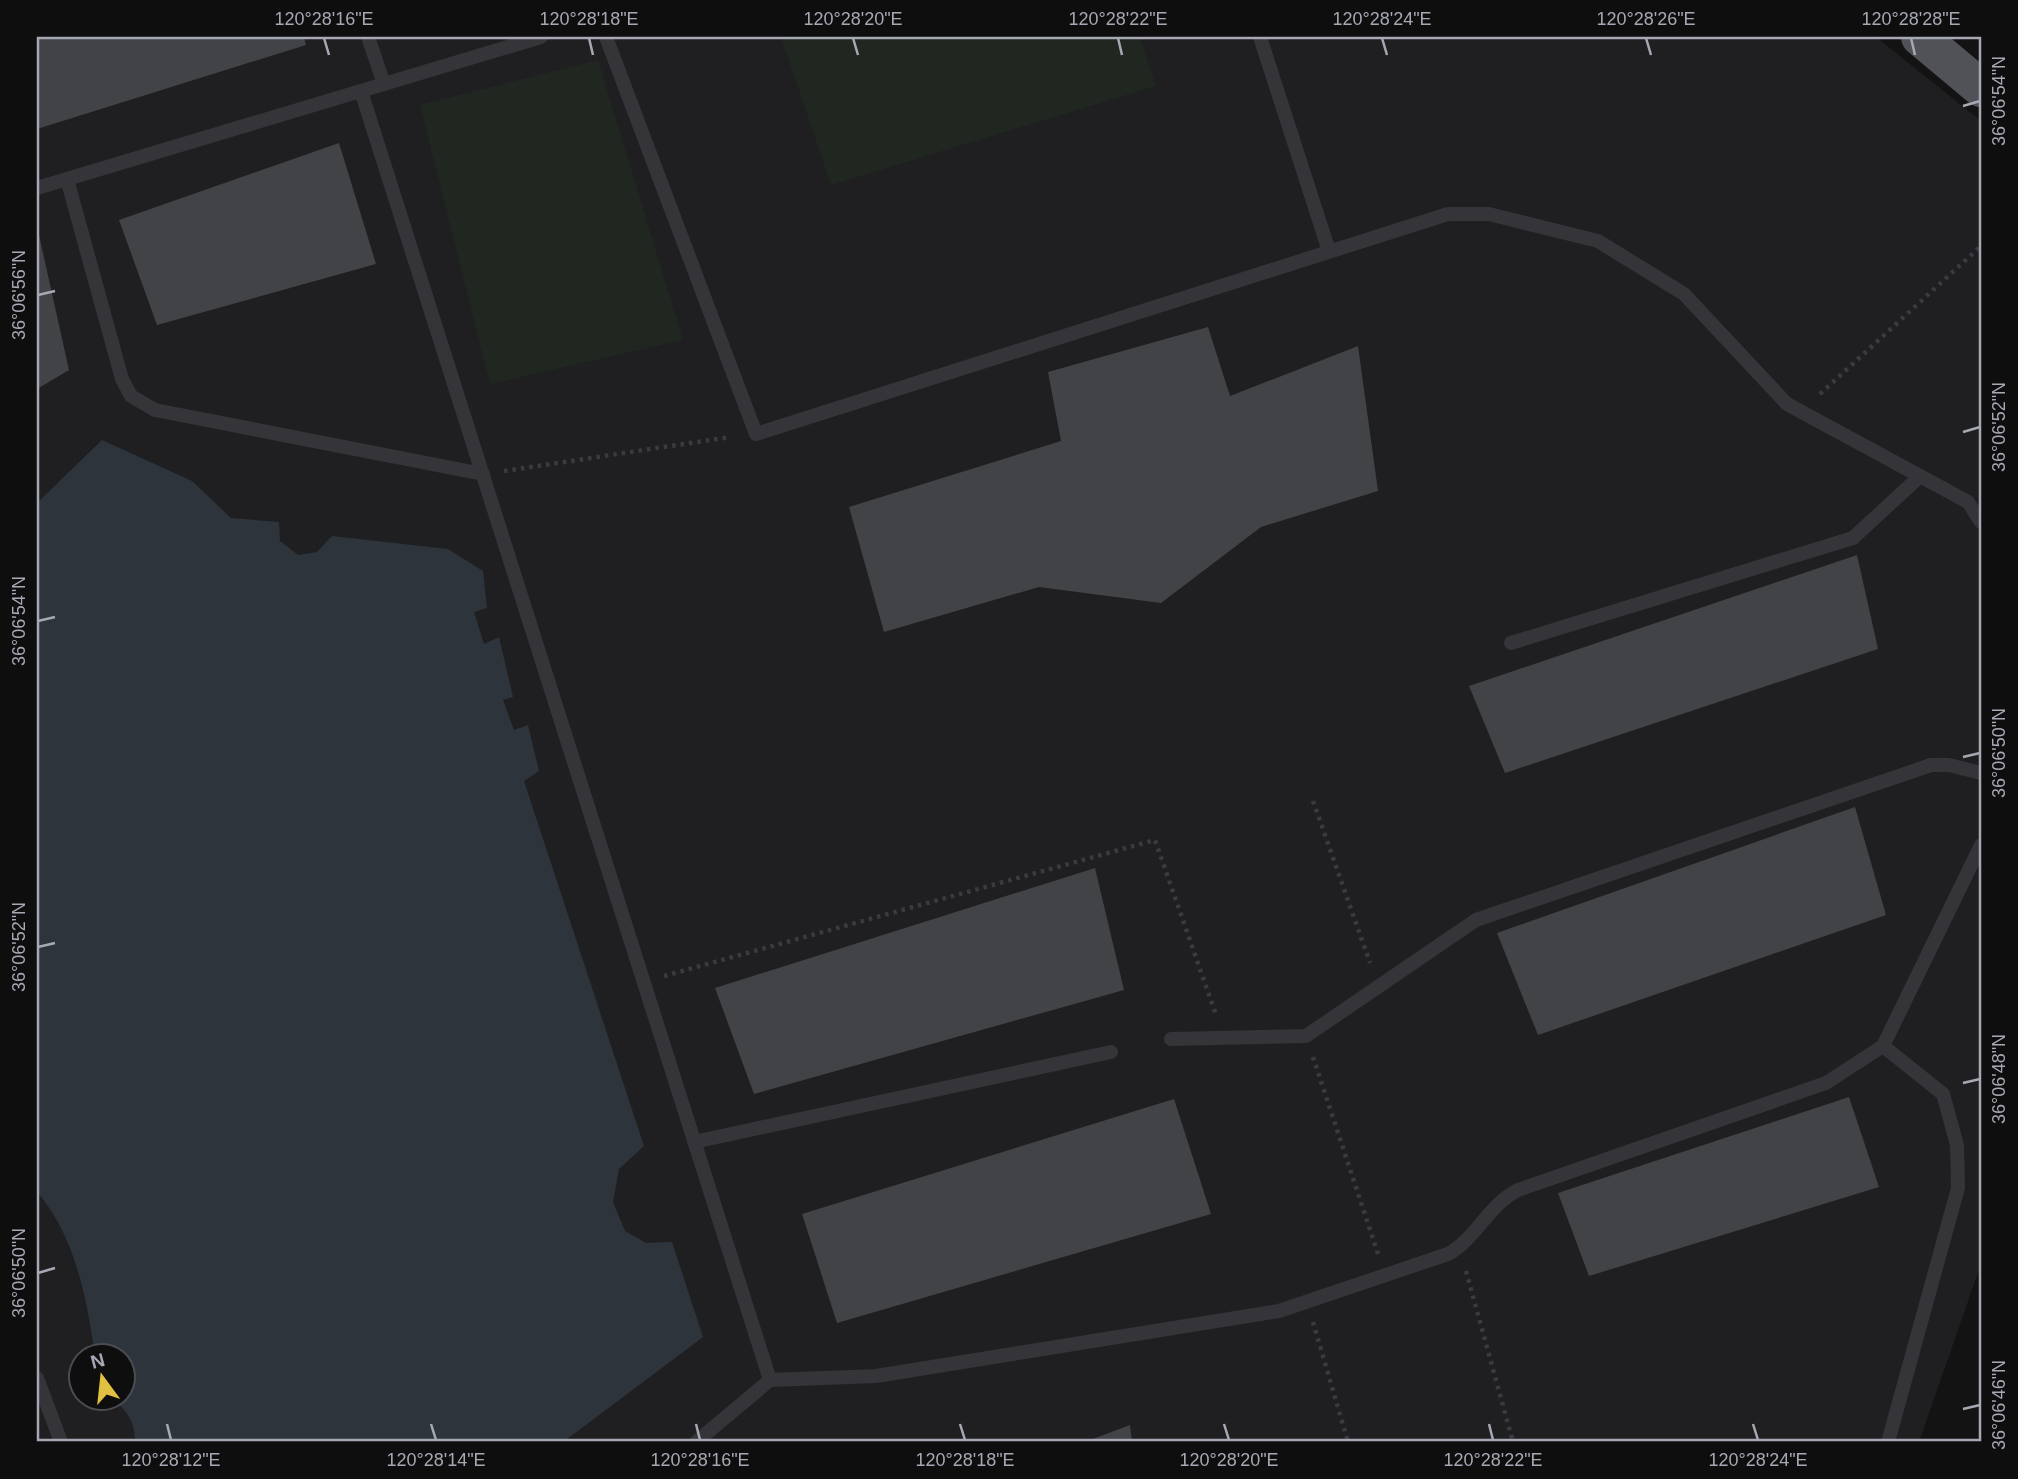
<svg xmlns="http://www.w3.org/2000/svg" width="2018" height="1479" font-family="Arial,sans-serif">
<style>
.built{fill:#1f1f21;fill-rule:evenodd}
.green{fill:#202721}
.water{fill:#2e343c}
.building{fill:#424347}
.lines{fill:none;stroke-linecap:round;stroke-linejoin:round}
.path{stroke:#3a3b40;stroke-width:4.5;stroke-dasharray:3.5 5;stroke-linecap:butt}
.service{stroke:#343439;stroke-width:14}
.primary{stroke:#515158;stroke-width:38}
.ticks{fill:none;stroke:#a6a8b3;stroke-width:2.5}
.neatline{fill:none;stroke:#a6a8b3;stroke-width:2.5}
.ticks-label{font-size:18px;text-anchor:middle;fill:#a6a8b3}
</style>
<rect width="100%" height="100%" fill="#131314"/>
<path class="built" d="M37,37H1876L1981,121V1264L1919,1442H37ZM80,1356H122V1398H80Z"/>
<path class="green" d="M781,37H1140L1156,86L831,185Z
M598,60L683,340L490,384L420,105Z"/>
<path class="water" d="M102,440L192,481L231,518L279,522L280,541L298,555L317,552L332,536L448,549L483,571L487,608L474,612L484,644L499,637L513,697L503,700L514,730L528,725L539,771L524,781L644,1146L619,1169L613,1202L625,1231L646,1243L672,1242L703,1337L563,1442H135C135,1422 128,1412 113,1399L122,1398V1356H95C87,1300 76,1237 37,1192V503Z"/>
<path class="building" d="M37,37H304L306,45L37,129Z
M339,143L376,264L157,325L119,220Z
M37,226L69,370L37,389Z
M1208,327L1230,396L1358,346L1378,491L1261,527L1161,603L1039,587L884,632L849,507L1061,441L1048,372Z
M1857,555L1878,649L1505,773L1469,686Z
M1855,807L1886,915L1538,1035L1497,933Z
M1095,868L1124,990L754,1094L715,988Z
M1849,1097L1879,1187L1589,1276L1558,1193Z
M1174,1099L1211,1214L837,1323L802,1214Z
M1130,1425L1132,1442H1085Z"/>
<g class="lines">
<path class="path" d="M1820,394L1981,246
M504,471L731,437
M1313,801L1370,963
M664,976L1155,840L1216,1015
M1313,1057L1378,1254
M1466,1271L1513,1442
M1313,1322L1348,1442"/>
<path class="service" d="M368,37L384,84
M606,37L756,434L1448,214H1489L1598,241L1684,294L1787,404L1968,502L1981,522
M1260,37L1329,251
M361,91L770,1380
M67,179L122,379L131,396L155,410L483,474
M37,188L541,37
M1511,643L1853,538L1918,478
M1171,1039L1306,1036L1476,920L1931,765H1949L1981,773
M1883,1046L1943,1094L1957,1145L1958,1188L1888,1442
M694,1142L1111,1052
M37,1378L61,1442
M696,1442L770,1380L876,1376L1279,1311L1448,1254C1476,1239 1488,1205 1518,1190L1826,1083L1883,1046L1981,845"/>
<path class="primary" d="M1920,37L1981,88"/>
</g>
<path class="ticks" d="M324,38L329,55M589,38L593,55M853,38L858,55M1118,38L1122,55M1382,38L1387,55M1646,38L1651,55M1911,38L1915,55M1963,106L1980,101M38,295L55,291M1963,432L1980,427M38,621L55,617M1963,757L1980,753M38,947L55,943M1963,1083L1980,1079M38,1273L55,1268M1963,1409L1980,1405M167,1424L171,1440M431,1424L436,1440M696,1424L700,1440M960,1424L965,1440M1224,1424L1229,1440M1489,1424L1493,1440M1753,1424L1758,1440"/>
<rect width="2018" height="1479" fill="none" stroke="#0e0e0f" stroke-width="77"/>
<g transform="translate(102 1377) rotate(345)"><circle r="33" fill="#0e0e0f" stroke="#4b4c51" stroke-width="2"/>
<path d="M0-5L12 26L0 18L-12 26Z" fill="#e0c040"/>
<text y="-10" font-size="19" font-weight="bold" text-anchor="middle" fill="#a6a8b3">N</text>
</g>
<rect x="38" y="38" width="1942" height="1402" class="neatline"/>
<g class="ticks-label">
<text x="324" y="25">120°28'16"E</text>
<text x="589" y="25">120°28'18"E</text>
<text x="853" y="25">120°28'20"E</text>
<text x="1118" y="25">120°28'22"E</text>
<text x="1382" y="25">120°28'24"E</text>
<text x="1646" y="25">120°28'26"E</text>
<text x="1911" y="25">120°28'28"E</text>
<text transform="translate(1999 101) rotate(-90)" y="6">36°06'54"N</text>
<text transform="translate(19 295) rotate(-90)" y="6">36°06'56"N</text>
<text transform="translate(1999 427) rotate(-90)" y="6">36°06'52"N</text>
<text transform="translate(19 621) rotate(-90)" y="6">36°06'54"N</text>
<text transform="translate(1999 753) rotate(-90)" y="6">36°06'50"N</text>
<text transform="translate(19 947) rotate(-90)" y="6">36°06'52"N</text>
<text transform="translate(1999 1079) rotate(-90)" y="6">36°06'48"N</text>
<text transform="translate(19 1273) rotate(-90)" y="6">36°06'50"N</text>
<text transform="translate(1999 1405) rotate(-90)" y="6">36°06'46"N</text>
<text x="171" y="1466">120°28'12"E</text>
<text x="436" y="1466">120°28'14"E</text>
<text x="700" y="1466">120°28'16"E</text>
<text x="965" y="1466">120°28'18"E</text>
<text x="1229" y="1466">120°28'20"E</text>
<text x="1493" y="1466">120°28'22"E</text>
<text x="1758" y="1466">120°28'24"E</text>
</g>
</svg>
